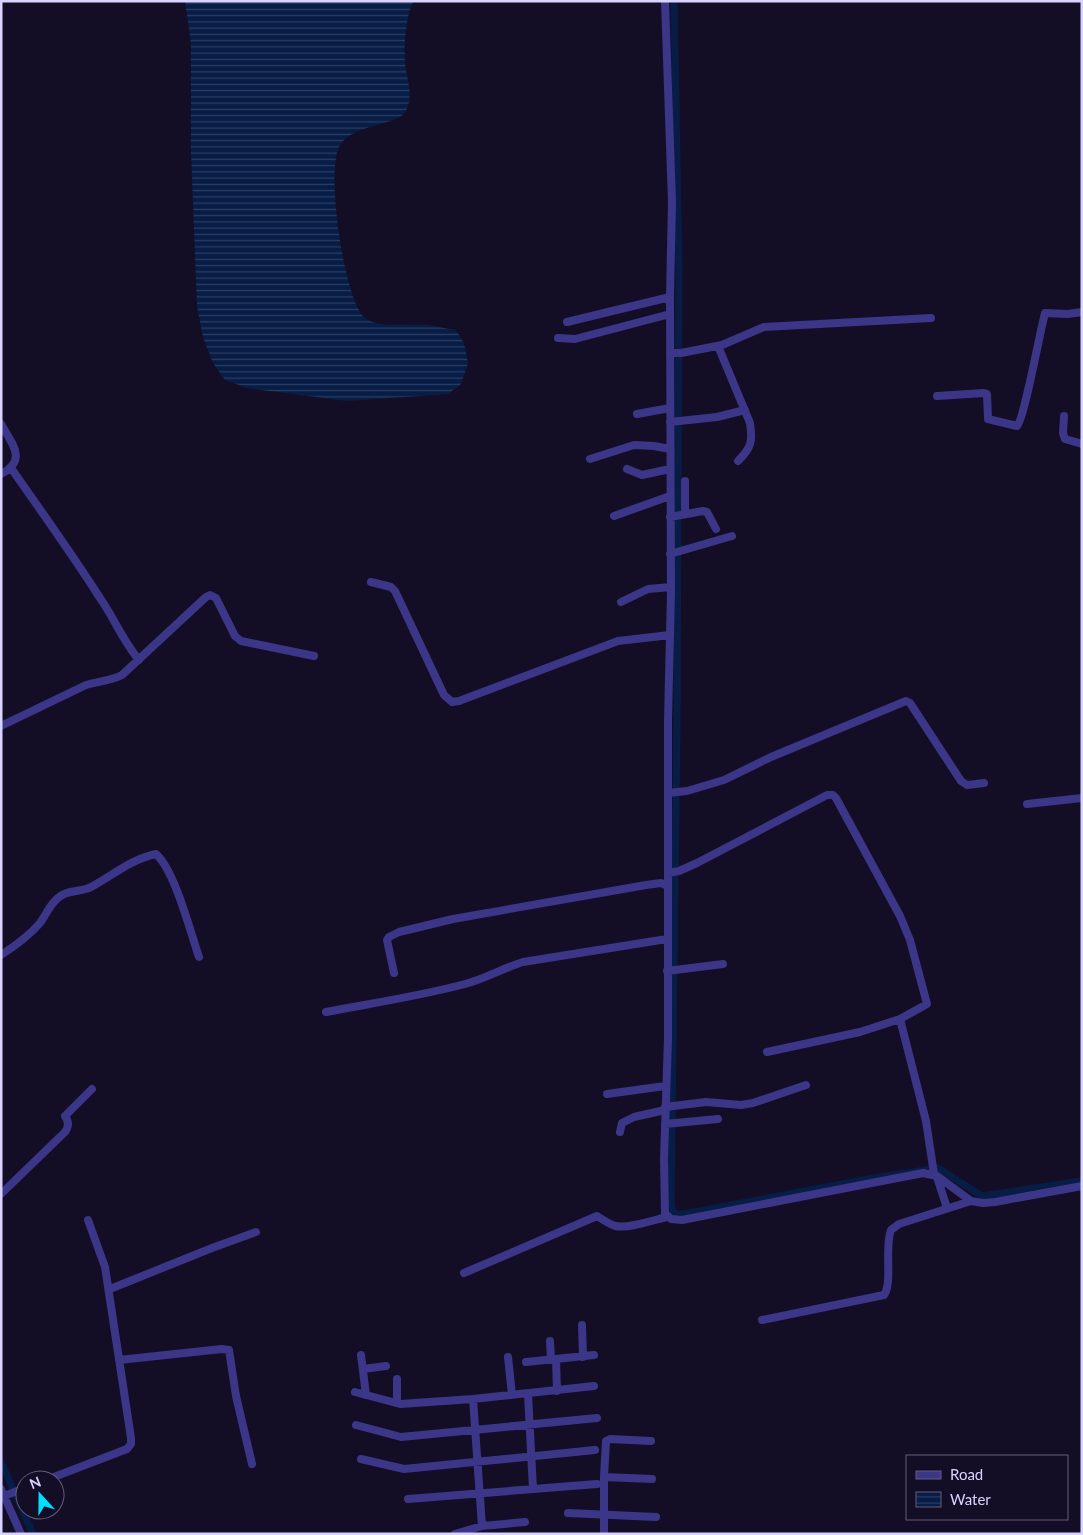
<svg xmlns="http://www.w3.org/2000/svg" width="1083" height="1535" font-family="Lato,sans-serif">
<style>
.water{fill:url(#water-rules)}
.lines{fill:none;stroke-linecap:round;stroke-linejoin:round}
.canal{stroke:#071d46;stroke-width:7}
.minor{stroke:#3b3688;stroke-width:8}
</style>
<defs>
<pattern id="water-rules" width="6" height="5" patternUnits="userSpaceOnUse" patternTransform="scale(1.25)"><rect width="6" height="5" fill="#071d46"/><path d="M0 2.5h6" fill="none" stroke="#2b3d62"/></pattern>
</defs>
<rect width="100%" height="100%" fill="#130e26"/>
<path class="water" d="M185,1H414C405,15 404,48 405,64C407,79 413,94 407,109C400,127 355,122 340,145C325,169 344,299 364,317C375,329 411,323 427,325C437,326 447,329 456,330L464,343L468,363L461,384L448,394L347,401L247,388L225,380L213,363L203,337L197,306L191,151V43Z"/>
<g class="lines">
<path class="canal" d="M674,1L679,267L677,723L671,1205L673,1211L678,1215L874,1178L938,1168L982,1196L1082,1181
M1,1462L33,1534"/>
<path class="minor" d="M665,1L672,202L670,297L671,593L668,720V1039L664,1159L665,1213L671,1219L682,1220L923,1173L937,1176L971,1201L983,1203L995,1202L1082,1186
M567,322L670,297
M558,338L575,339L670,314
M718,346L750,423C753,442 751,448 738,461
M670,353H681L722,345L764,327L931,318
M937,396L984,393L987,394L988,419L1017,426C1024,420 1040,331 1045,313L1068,314L1082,312
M637,414L670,408
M1064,416L1063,433L1065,439L1082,444
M670,422L717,417L745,410
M1,424C12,444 28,460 1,474
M590,459L634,445L654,446L670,449
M11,468C41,511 72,554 100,598C114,618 123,641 139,660
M627,469L642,475L670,469
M685,514V481
M614,516L670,496
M670,517L703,511L707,512L716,529
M670,554L732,536
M371,582L391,587L395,591L444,695L452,702L459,701L618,641L670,635
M621,602L648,589L671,587
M1,726L86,685C99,681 110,681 122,675L206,597L210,595L216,598L235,636L241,641L314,656
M668,793L687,791L724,780L771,757L906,701L910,703L961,781L967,785L984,783
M1027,804L1082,798
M668,873L679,871L697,863L827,795H833L836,798L900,916L910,940L927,1004L900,1019L860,1032L767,1052
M1,955C15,946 29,936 40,923C46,915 50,904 58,898C67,889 80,893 91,887C112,876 131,859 156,854C175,871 190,931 199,957
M667,971L723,964
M394,973L387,940L389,937L399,932L453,919L646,885L661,883L668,886
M326,1012C373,1003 420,996 465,984C485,979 503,968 523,962L667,939
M900,1019L926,1121L934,1174
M607,1094L665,1086
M665,1107L706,1102L741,1105L753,1103L806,1085
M665,1124L718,1119
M620,1132L622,1123L634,1117L665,1110
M937,1177L947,1208
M1,1194L65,1132C69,1126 69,1122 65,1116L92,1089
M464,1273L597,1216C603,1220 609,1224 615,1226C629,1229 653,1220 667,1217
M110,1289L212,1248L256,1232
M762,1320L884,1295C893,1283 884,1248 891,1230L899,1224L971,1201
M582,1325L583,1357
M550,1341L551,1359
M361,1355L366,1395
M508,1357L512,1395
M556,1359L557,1391
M119,1360L222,1349L229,1350L236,1396L252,1464
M526,1362L594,1355
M363,1369L386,1366
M397,1379V1403
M355,1392L400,1404L473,1399L594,1386
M528,1394L533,1489
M356,1425L401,1437L597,1418
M361,1459L404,1469L595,1450
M604,1477L652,1479
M46,1480L127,1449L131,1444V1438L105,1267L88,1220
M1,1489L21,1534
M4,1496L25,1488
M408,1499L597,1484
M568,1513L656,1517
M482,1526L525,1522
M455,1534L482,1526L473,1399
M604,1534V1477L606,1441L610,1439L651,1441"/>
</g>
<rect width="1083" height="1535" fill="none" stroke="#d9d3ff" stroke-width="5"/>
<rect x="906" y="1455" width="162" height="65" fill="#130e26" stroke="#625d7d"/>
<rect x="916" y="1471" width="25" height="8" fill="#3b3688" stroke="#625d7d"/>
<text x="950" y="1480" font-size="15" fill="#d9d3ff">Road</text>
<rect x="916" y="1492" width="25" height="15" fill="url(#water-rules)" stroke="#625d7d"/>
<text x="950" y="1505" font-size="15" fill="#d9d3ff">Water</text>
<g transform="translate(40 1495) rotate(339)"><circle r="24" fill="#130e26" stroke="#625d7d"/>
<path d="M0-4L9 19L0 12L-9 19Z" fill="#00e0fe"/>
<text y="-8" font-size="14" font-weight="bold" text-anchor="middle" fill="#d9d3ff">N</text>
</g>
</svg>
